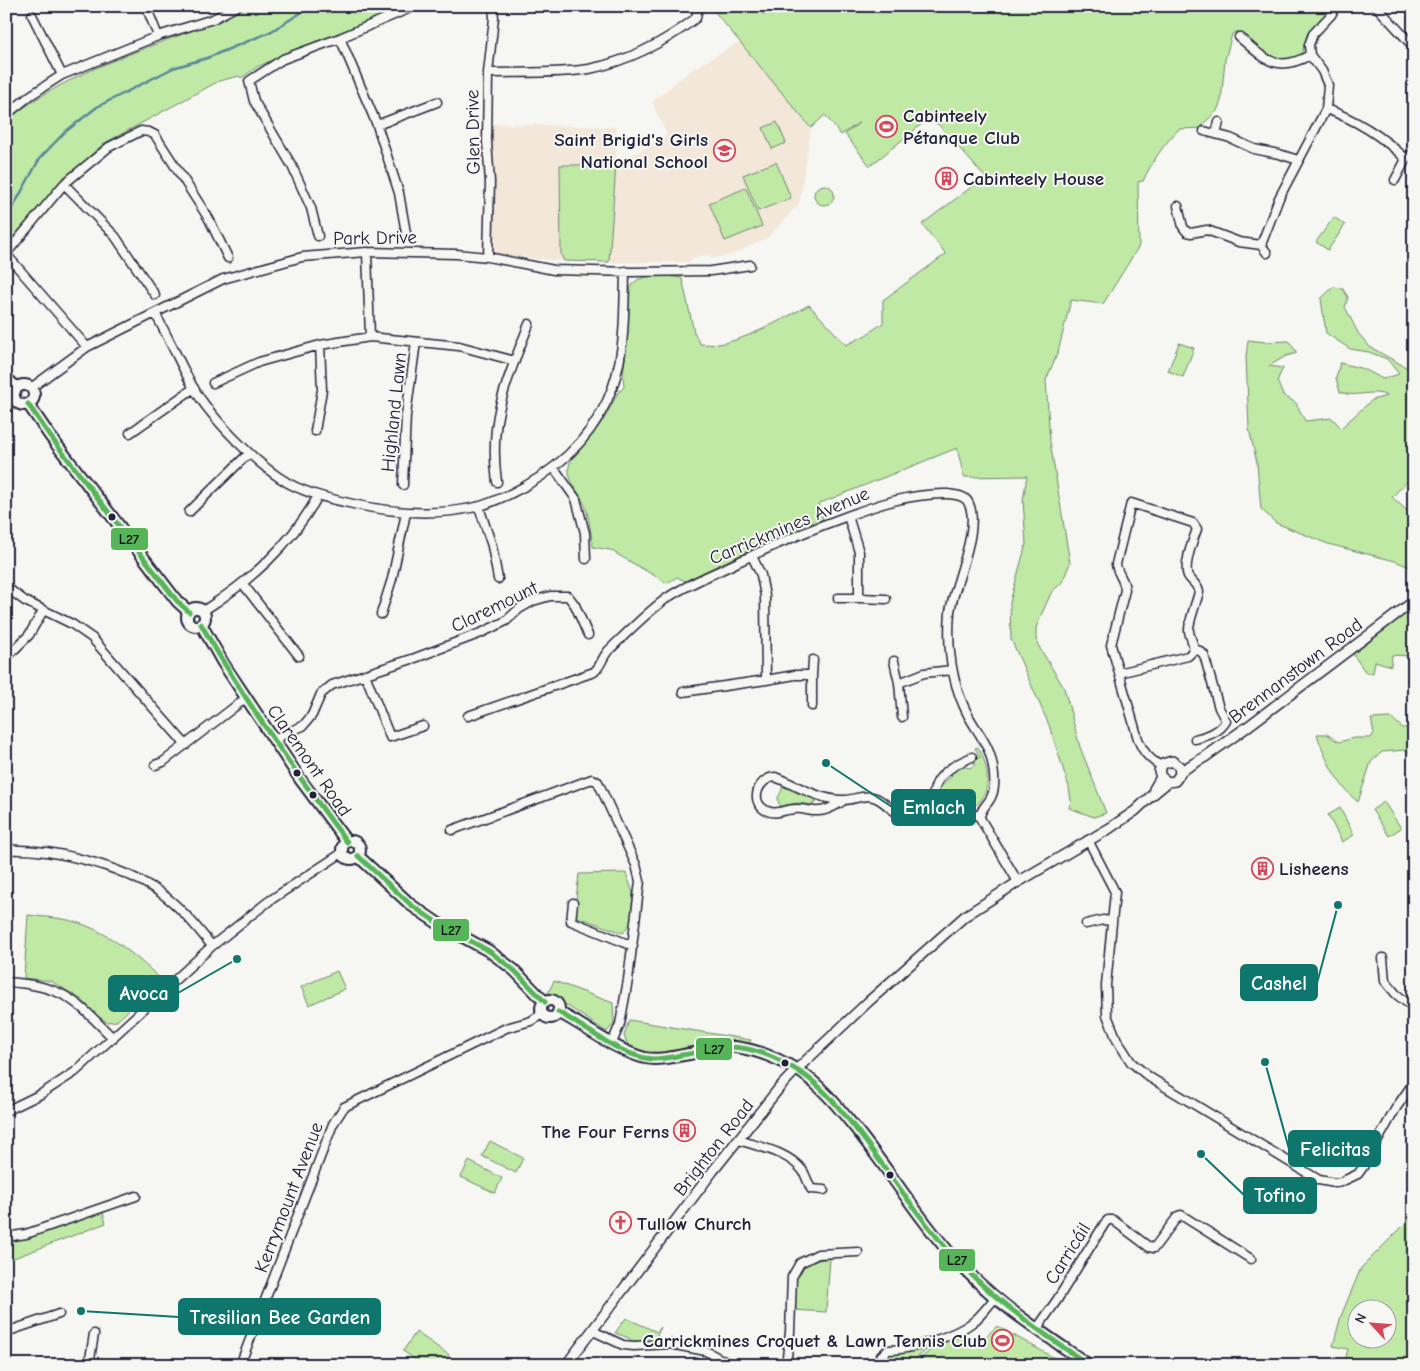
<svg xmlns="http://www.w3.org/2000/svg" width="1420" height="1371" font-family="'Comic Neue',sans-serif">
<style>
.built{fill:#f2e7d8}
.green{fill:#c0e9a5;stroke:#718670;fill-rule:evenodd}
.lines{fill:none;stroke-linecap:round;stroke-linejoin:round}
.stream{stroke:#578799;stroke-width:2.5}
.minor-casing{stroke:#22223b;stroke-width:11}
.tertiary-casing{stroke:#22223b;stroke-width:12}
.secondary-casing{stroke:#22223b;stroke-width:14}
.minor{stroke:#f6f6f2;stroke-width:8}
.tertiary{stroke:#f6f6f2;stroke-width:9}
.secondary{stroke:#f6f6f2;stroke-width:10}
.bus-1-casing{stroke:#f6f6f2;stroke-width:9}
.bus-1{stroke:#56b559;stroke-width:5}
.bus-dot{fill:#22223b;stroke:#f6f6f2;stroke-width:2}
.labels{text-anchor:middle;stroke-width:4;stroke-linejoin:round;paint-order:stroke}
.poi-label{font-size:19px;font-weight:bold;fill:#22223b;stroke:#f6f6f2;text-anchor:start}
.street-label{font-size:19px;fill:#22223b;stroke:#f6f6f2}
.leader{fill:none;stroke:#0f766e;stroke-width:2}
.callout-dot{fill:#0f766e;stroke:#f6f6f2;stroke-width:2}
.callout{fill:#0f766e;stroke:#0f766e;stroke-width:2}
.callout-label{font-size:20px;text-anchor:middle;font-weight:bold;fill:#fff}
.line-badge{stroke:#f6f6f2;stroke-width:2}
.pale-badge-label{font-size:14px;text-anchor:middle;font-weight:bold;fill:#111}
</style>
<rect width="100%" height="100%" fill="#f6f6f2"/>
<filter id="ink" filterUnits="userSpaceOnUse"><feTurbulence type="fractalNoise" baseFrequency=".02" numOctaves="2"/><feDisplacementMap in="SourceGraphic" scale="10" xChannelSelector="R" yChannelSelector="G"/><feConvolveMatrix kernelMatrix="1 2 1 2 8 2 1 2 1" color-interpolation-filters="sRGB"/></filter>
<g filter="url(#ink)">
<path class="built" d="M740,42L811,128L799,204L767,238L731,255L713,258L708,255L701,256L692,258L689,262H609L616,166L561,165V255L564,261L501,256L494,251L493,247L490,124L616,127V165L667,135L652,102L691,70Z"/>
<path class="green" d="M250,6H405L281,56L257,67L241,78L239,76L219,81L103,144L60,184L14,236L6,239V121C77,63 168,45 250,6Z
M710,6H1330L1324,16L1307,35L1302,53C1279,74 1256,46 1239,32H1235L1232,34L1225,60L1221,101L1217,111L1203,124V128L1179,129C1163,145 1153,160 1143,181L1138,182L1139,246L1103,304L1071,300L1058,352L1046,380L1050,442L1070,563L1062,583L1052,591L1042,613L1036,628V638L1038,645L1064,688L1080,747L1106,813L1094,817L1069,808L1071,801L1069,787L1049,725L1011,639L1010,602L1026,544L1023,500L1027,476L964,477L957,448L818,504L823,519L795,529L685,581L677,577L667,583L610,550L593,547C591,535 590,523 587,512C583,494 564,481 570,462L590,438L604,419L618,393L624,387L623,374L627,343L630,290C634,271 667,276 682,278L694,332L700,344C706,344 713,345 719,344C746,340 785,318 809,305L846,345L866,335L883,323V300L946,254L922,224L985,177L939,125L928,119L870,166L845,134L860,122L841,135L825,115L811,128Z
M777,122L786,143L772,149L763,128Z
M776,162L791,198L758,211L743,175Z
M560,165H616L609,262L564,261L561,255Z
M814 195a10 10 0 1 1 20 0a10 10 0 1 1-20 0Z
M746,188L762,226L725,241L709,203Z
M1334,217L1345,225L1328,250L1316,242Z
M1333,287L1342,288L1348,297L1345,307L1358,333L1370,347L1411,370L1414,373V474L1392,497L1414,517V569L1395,561L1328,544L1276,523L1261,509L1257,463L1249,429L1246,357L1248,340L1266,342L1289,341L1297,353L1286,356L1269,366L1283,368L1277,381L1283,395L1296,403L1305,421L1332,418L1341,428L1372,400L1387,396C1372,388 1356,399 1340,392L1336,378L1340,363L1364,369L1383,379L1399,374L1387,359L1369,352L1350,349L1326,333L1321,299Z
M1179,343L1194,348L1183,377L1168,371Z
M1414,607V655L1411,656L1392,655L1391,666L1375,661L1373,673H1366L1353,654Z
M1391,718L1403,728H1414V758L1405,750L1382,752L1371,762L1358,802C1338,786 1324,758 1317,734H1327L1339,742L1354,738H1371L1374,733L1371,719Z
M978,747C989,765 994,797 971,808L941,812C935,804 936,792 941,784L943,785L952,775L950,773L962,766L970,768L975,764L974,760L980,757L975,748Z
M782,786L802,795L804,792L817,798L816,803H813V805L797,803L781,806C775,800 779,796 782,790Z
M1384,802L1401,828L1389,836L1372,810Z
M1340,808L1354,835L1342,842L1328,815Z
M626,873L633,893L631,923L623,933L574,916L579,874Z
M28,915C40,917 52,917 63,919C103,926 132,953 161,979L159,982L117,1021L107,1022L99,1017L82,1000L51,981L24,978Z
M337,971L345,989L309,1005L301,987Z
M554,981L613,1003L614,1023L607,1032L548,993Z
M629,1020L751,1040L747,1047L708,1045L687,1047L652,1057L630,1050L624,1036Z
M490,1141L523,1158L516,1173L482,1156Z
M469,1161L502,1178L495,1193L461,1177Z
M103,1213L106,1223L6,1261V1242L89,1215Z
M1410,1219L1414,1224V1365H1344L1348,1349L1333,1346L1341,1316L1361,1268ZM1358,1308H1388V1338H1358Z
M830,1258L826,1312L793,1310C796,1276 791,1263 830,1258Z
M626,1318L657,1332L661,1327L654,1341H631L629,1338L615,1333Z
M997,1326L1067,1365H913L933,1348L963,1333L974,1348Z
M416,1332L449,1355L443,1365H423L403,1351Z
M934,1344L908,1365H887L885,1361L888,1354L911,1352Z"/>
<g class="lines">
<path class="stream" d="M763,13L770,6
M6,213L13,207L40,158L65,132L97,107L173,68L207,58L270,32L312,6"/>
<defs>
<path id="minor" d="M146,6L158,36
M1376,6L1403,35L1414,48
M32,15L62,75
M1239,37C1264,58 1276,74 1310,55
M340,38L377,125L399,193L406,233
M488,73C518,72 560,74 589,69C628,61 665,42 696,18L698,6
M1326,109C1357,120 1382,136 1406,159
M6,115L31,95L62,75L158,36L213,19L237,6
M377,125L437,102
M1204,131L1230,138L1254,149L1279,154L1298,160
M1216,134L1219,122
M1395,180L1406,159L1414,152
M64,184L115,236L155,295
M1178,206L1183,227L1187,232L1191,233L1207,230L1239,242L1261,245L1267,253
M318,236L311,208L292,166L254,101L249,81L283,59L340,38L415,6
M1261,245L1279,198L1326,109L1328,85L1322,71L1310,55L1309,45L1313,34L1331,15L1336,6
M367,252L370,337
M6,254L64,184L109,147L141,131L149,132L155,135L209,219L228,258
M6,254L87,347
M488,257L490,182L487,142L488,73L494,18L493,6
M155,313C168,337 180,363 193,387C211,418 257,465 288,483C308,494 331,499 353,504C393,513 435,516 476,507C487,505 498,499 508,495C550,475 587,444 607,401C626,361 624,314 625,271
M213,383L259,362L320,345L370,337L459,346L515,361
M31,388L87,347L223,279L302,257L367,252L456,254L488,257L554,270L631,272L711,271L750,265
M315,431L322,390L320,345
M130,433L194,388
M554,468L576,499L585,533L586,559
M497,482C488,418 507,381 529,324
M403,485L406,415L416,342
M479,507L492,546L498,579
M189,512L249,453
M243,584L299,656
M6,587L25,601L72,624L92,638L186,745
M838,598H859V552L848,516
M859,598L886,599
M203,611C250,581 290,546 318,496
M381,614L392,579L406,513
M1194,649L1200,651L1204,655L1219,708L1226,721C1220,732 1207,736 1195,739
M6,658L29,635L43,611
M894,661L899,683L902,717
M1119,673L1188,656C1199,647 1190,641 1189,631C1188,623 1197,601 1199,592C1198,585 1192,582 1188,576C1183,565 1193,540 1197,529L1193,523L1131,503L1116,564C1117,574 1125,580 1125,590L1111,645L1138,739C1143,752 1149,759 1161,766
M365,674L390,737L423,726
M812,675L813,660
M766,680L795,675H812V706
M899,683L924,673L952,670
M683,692L766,680L765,596L761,575L752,556
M468,716L594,672C601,666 602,658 608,651C627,633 646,613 667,598C689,583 714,574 738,562C772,546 806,531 842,518C876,505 911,493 948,494C955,495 964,495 968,502C982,527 954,584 950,612C947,647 952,684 968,715C976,730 989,745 992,762C994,772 996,786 992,795C989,804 980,808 980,818L1018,882
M274,740L288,732L303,726L312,715L321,694L332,685L415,658L481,633L506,621L519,609L533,601L550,596H568L575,605L588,635
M155,765L163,762L246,698
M843,801C836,805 828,811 819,811C811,812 803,808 795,809C785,809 776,816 765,810C749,800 759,778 775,777C796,785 820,800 842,800C852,801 862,794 873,797C885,800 891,812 903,816L980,815
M935,815C934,808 932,799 934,791C937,773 957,763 972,757
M452,830L592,779L598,782L636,865L640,881L628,980L620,1024L612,1043
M1088,840L1115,892L1106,985L1107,1015L1117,1040L1131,1062L1149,1077L1319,1180L1335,1183L1341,1182L1358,1174L1363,1167L1396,1108L1414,1082
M6,850C53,848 119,865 158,891C179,905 196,926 212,946
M573,903L571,921L633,946
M1086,924L1103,920L1112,921
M1383,958L1385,981L1396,994L1414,1008
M6,982C63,985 75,1000 113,1038
M6,1111L41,1094L75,1072L212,946L269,901L342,853
M739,1140C760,1147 789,1152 803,1171C806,1176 808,1183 811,1189L824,1190
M6,1237L26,1234L136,1196
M1036,1330L1057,1300L1105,1223L1108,1220H1113L1149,1247L1154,1248L1178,1216L1181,1215L1251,1259
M593,1331L623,1345L634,1346L670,1344L706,1351L731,1365
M6,1332L59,1314
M89,1365L94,1334
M240,1365L333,1124L344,1107L506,1028L531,1021L542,1014
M786,1365L790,1332L792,1277L800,1263L818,1254L858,1252
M882,1365L881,1356L888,1350C911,1350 955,1336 973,1322C981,1316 988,1306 995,1298"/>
<path id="tertiary" d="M1181,771L1205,757L1247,727L1414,601
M1154,789L1161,777L1159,771L1163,764L1172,761L1179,766L1180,774L1175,781L1168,782L1161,777
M566,1365L713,1171L780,1087L796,1070L868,1002L965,916L1018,882L1110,828L1135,811L1151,796L1168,782"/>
<path id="secondary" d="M6,378L17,388
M14 395a10 10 0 1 1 20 0a10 10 0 1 1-20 0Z
M28,404L50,436L177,601L189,612
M187 617a9 9 0 1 1 18 0a9 9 0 1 1-18 0Z
M201,624L223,663L300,779L347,842
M342 850a9 9 0 1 1 18 0a9 9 0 1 1-18 0Z
M358,856L411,905L439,924L489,951L514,970L545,1002
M541 1009a9 9 0 1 1 18 0a9 9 0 1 1-18 0Z
M558,1012C586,1026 616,1051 645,1058C660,1061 675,1056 690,1054C705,1051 720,1046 735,1047C757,1050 780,1059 799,1071C820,1085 836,1104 852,1124C886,1165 913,1211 948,1251C990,1300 1037,1329 1089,1365"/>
</defs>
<use href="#minor" class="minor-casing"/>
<use href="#tertiary" class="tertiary-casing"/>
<use href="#secondary" class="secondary-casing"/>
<use href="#minor" class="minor"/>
<use href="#tertiary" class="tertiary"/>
<use href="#secondary" class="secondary"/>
<defs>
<path id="bus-1" d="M28,404L50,436L177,601L189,612
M201,624C244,700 295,772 347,842
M358,856L411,905L439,924L489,951L514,970L545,1002
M558,1012C586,1027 613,1051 645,1058C657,1061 670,1057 682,1055C697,1053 712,1048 727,1047C751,1046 778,1058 798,1071C820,1084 836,1104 852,1124C881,1160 906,1200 936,1236C978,1289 1033,1327 1089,1365"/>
</defs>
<use href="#bus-1" class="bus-1-casing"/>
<use href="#bus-1" class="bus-1"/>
</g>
</g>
<defs>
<symbol id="stadium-ring" viewBox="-11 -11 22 22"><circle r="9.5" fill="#f6f6f2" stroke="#d1495b" stroke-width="1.5"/><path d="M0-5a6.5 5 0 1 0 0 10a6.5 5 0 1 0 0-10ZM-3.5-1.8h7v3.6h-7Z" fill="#d1495b"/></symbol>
<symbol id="school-ring" viewBox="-11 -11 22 22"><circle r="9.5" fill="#f6f6f2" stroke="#d1495b" stroke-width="1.5"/><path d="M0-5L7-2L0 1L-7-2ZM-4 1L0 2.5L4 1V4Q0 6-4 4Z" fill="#d1495b"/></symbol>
<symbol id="building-ring" viewBox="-11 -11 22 22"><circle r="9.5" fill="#f6f6f2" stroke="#d1495b" stroke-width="1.5"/><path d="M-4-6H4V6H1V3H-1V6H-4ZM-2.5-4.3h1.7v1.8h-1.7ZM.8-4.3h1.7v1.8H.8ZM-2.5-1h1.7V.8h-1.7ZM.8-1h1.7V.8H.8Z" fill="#d1495b"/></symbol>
<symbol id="church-ring" viewBox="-11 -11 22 22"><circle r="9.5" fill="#f6f6f2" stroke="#d1495b" stroke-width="1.5"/><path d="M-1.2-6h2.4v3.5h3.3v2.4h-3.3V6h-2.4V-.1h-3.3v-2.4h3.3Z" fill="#d1495b"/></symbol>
</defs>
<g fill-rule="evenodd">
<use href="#stadium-ring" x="874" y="114" width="25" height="25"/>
<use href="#school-ring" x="712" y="138" width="25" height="25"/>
<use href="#building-ring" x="934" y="166" width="25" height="25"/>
<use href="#building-ring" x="1250" y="856" width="25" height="25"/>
<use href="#building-ring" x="672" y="1118" width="25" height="25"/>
<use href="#church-ring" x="608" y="1210" width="25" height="25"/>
<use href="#stadium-ring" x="990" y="1328" width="25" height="25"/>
</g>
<g class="bus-dot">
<circle cx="112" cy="517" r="4.5"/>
<circle cx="297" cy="773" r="4.5"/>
<circle cx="313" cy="795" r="4.5"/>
<circle cx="785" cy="1063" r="4.5"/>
<circle cx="890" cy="1175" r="4.5"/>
</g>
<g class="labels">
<g class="poi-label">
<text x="903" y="122">Cabinteely<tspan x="903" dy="22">Pétanque Club</tspan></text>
<text x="708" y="146" text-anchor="end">Saint Brigid's Girls<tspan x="708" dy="22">National School</tspan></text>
<text x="963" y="185">Cabinteely House</text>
<text x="1279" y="875">Lisheens</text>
<text x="669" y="1138" text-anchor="end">The Four Ferns</text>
<text x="637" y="1230">Tullow Church</text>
<text x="987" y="1347" text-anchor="end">Carrickmines Croquet &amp; Lawn Tennis Club</text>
</g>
<g class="street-label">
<text transform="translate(472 132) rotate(-91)" y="7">Glen Drive</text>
<text transform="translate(375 237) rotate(-1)" y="7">Park Drive</text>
<text transform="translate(393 412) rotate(-84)" y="7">Highland Lawn</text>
<text transform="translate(789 525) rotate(-23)" y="7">Carrickmines Avenue</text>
<text transform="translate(494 606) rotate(-26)" y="7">Claremount</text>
<text transform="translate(1295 670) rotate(-37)" y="7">Brennanstown Road</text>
<text transform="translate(310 760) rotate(55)" y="7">Claremont Road</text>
<text transform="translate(713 1147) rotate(-52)" y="7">Brighton Road</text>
<text transform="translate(288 1197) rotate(-69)" y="7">Kerrymount Avenue</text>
<text transform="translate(1067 1253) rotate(-58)" y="7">Carricáil</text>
</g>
</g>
<path class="leader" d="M826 763L892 807M1338 905L1317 983M237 959L178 993M1265 1062L1289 1149M1201 1154L1244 1195M81 1311L179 1317"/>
<g class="callout-dot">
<circle cx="826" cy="763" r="5"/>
<circle cx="1338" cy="905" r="5"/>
<circle cx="237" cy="959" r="5"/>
<circle cx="1265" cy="1062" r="5"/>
<circle cx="1201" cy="1154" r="5"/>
<circle cx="81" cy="1311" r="5"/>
</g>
<g class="callout">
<rect x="892" y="790" width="83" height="35" rx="5"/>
<rect x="1241" y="965" width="76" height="35" rx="5"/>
<rect x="109" y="976" width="69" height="35" rx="5"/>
<rect x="1289" y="1131" width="91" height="35" rx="5"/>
<rect x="1244" y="1178" width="72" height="35" rx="5"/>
<rect x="179" y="1299" width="201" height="35" rx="5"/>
</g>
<g class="callout-label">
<text x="934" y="814">Emlach</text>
<text x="1279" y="990">Cashel</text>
<text x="144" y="1000">Avoca</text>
<text x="1335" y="1156">Felicitas</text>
<text x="1280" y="1202">Tofino</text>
<text x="280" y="1324">Tresilian Bee Garden</text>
</g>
<g class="line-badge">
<rect x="110" y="527" width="39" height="24" rx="5" fill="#56b559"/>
<rect x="432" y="918" width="38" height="24" rx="5" fill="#56b559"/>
<rect x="695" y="1037" width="38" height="24" rx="5" fill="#56b559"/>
<rect x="938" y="1248" width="38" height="24" rx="5" fill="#56b559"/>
</g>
<g class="pale-badge-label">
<text x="129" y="544">L27</text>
<text x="451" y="935">L27</text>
<text x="714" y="1054">L27</text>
<text x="957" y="1265">L27</text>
</g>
<rect width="1420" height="1371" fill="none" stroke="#f6f6f2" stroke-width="25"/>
<rect x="12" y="12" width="1395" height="1346" fill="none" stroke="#22223b" stroke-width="2" filter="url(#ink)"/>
<g transform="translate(1372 1324) rotate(296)"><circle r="24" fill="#f6f6f2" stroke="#a1a1a9"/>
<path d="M0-4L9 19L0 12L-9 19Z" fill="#d1495b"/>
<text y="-8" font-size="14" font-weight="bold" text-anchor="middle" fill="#22223b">N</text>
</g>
</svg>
